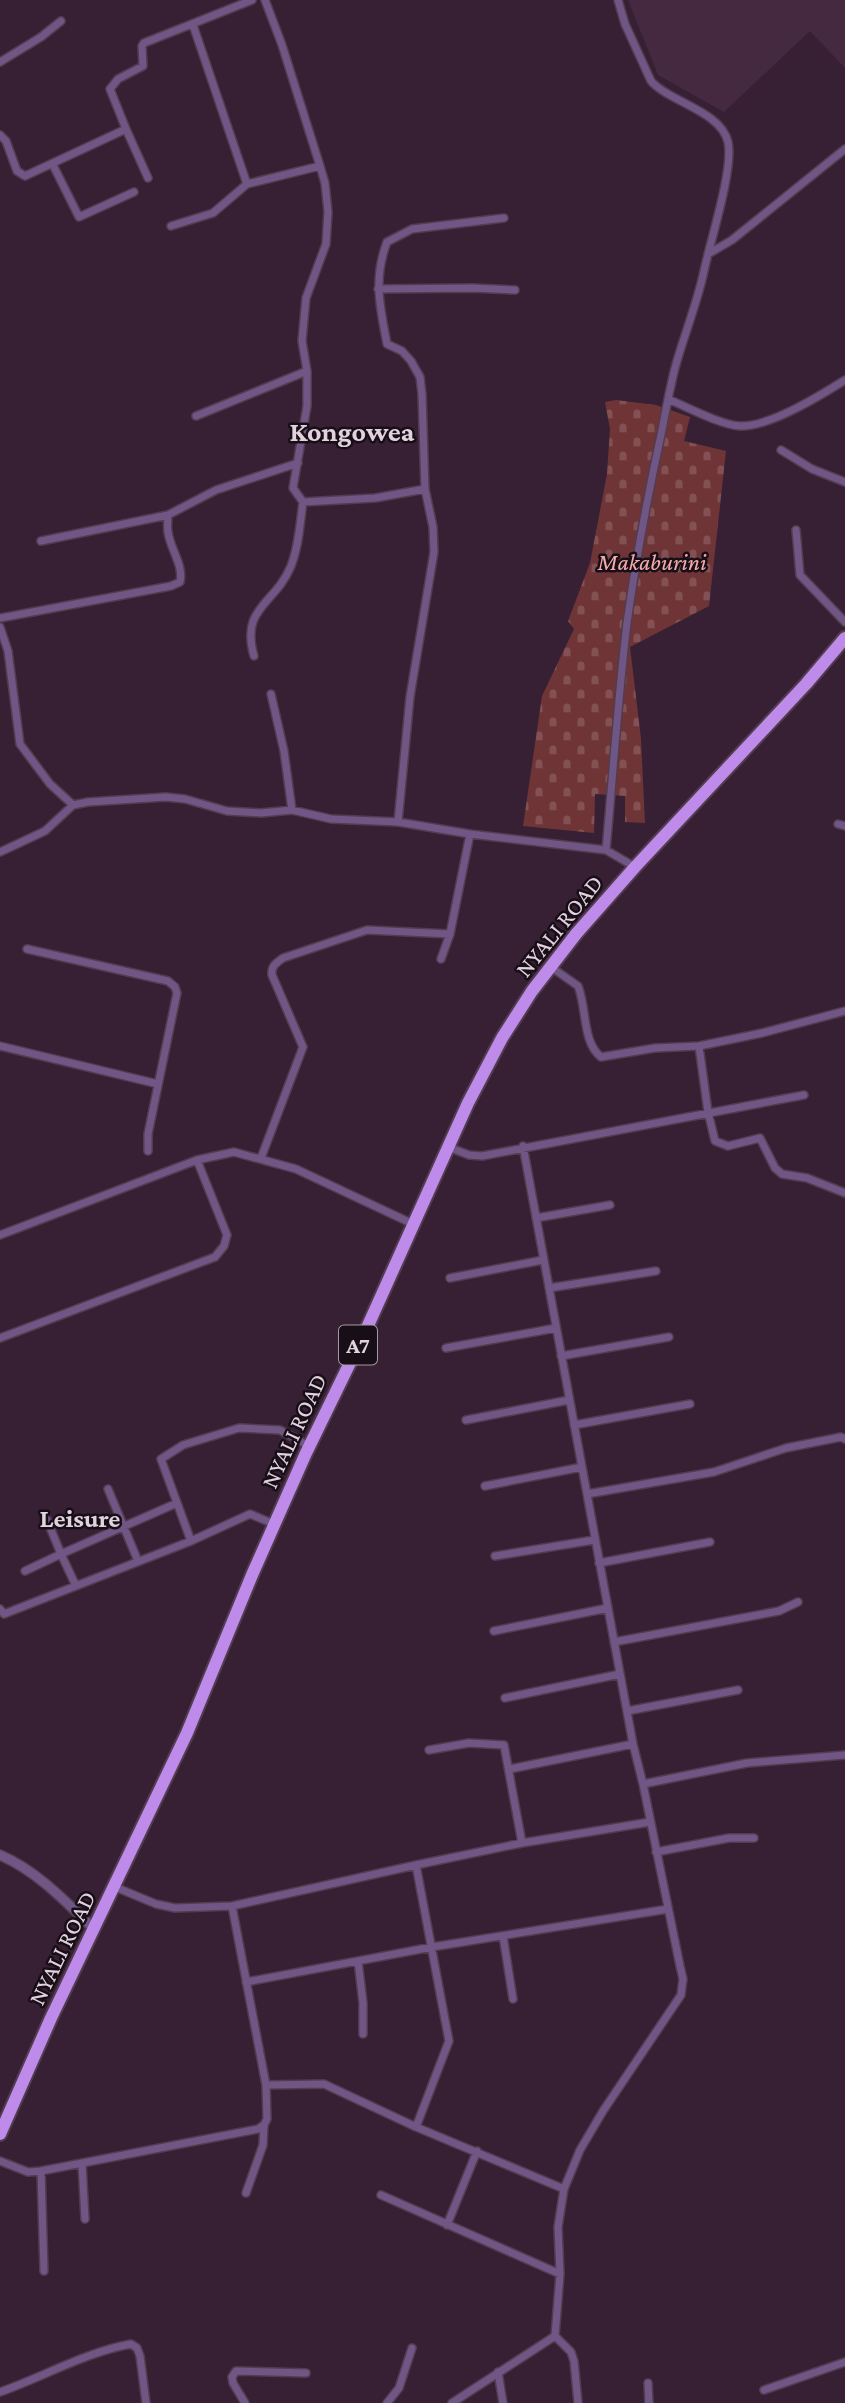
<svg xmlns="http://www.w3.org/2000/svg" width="845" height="2403" font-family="'Crimson Pro',serif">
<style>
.built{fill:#452941}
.cemetery{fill:url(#cemetery-stones)}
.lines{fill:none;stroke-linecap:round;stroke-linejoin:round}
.minor-casing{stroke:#523c4f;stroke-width:10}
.tertiary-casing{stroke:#523c4f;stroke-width:12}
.trunk-casing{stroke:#523c4f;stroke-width:16}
.minor{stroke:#6f5685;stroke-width:7}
.tertiary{stroke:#6f5685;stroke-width:9}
.trunk{stroke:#be8beb;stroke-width:12}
.labels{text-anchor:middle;stroke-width:5;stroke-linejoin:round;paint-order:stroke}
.shield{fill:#180e17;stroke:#a597a2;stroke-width:2}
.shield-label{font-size:23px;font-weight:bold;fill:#e1d2de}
.park-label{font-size:24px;font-style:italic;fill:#f6acab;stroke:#180e17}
.street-label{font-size:24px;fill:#e1d2de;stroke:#180e17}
.neighbourhood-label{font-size:26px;font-weight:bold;fill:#e1d2de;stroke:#180e17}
.quarter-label{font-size:28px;font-weight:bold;fill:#e1d2de;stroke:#180e17}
</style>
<defs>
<pattern id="cemetery-stones" width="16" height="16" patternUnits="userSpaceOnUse" patternTransform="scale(1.75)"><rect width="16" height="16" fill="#6f3536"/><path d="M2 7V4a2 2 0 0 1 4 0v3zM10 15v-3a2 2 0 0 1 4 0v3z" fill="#835153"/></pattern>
</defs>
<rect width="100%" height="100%" fill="#372034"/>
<path class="built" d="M628,0H845V68L810,31L724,112L658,75Z"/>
<path class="cemetery" d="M616,400L656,405L690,417L684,441L726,451L709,606L630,647L641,739L645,823L625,822V796L595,794L594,833L523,826L542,696L574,629L568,621L590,563L607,474L610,429L605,402Z"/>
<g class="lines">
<defs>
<path id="minor" d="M265,0L282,45L320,166L325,183L328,212L326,244L306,298L302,341L307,371V406L293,488L303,502L375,498L425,489
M193,25L247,184L320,166
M0,62L41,37L61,21
M126,129L148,178
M0,135L6,141L17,171L25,176L126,129L110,89L118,79L143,66L142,46L144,43L252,0
M53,165L79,217L134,192
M504,218L412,229L387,242C373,279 380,307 387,344L402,351L411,361L420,377L422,394L425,489L433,527L434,552L410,697L398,822L470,834L606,850L635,867
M171,226L213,213L247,184
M708,254L732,240L845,149
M378,289L473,288L515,290
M668,399C687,407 721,425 740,426C770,427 821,395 845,380
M196,416L307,371
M781,450L812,469L845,482
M796,530L800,575L845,622
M41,541L168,515
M0,618L171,586L180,582C184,565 170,549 168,532C167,527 168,520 168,515L216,490L298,463
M0,627L8,651L20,744L50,784L73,805
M254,656C240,607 275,605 291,566C299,546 300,523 303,502
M271,694L284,751L292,810
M838,824L845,826
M606,850C613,774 618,698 627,623C636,558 648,494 662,430C666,409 670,388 675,368C684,335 697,304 704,271C710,242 734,168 728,142C721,111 669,102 651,81L625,24L618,0
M0,852L45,831L73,805L88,802L166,797L185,799L227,811L261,813L292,810L331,819L398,822
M27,949L168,981L175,987L177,993L148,1134V1151
M441,959L450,934L470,834
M551,967L578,986C587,1008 582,1042 601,1057L655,1048L699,1046L762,1033L845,1011
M0,1046L158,1084
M699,1046L708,1112L715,1141L728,1146L760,1138L775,1168L782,1174L807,1178L845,1193
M448,1147L469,1155L482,1156L804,1095
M261,1158L303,1047L272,975C271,966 276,963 283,958L367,930L450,934
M536,1218L610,1205
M0,1235L197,1160L234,1152L296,1169L413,1224
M450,1278L543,1260
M549,1288L656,1271
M0,1338L215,1257L224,1246L227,1235L197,1160
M446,1348L556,1328
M561,1356L669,1337
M466,1420L569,1400
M574,1425L690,1404
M485,1486L582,1467
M108,1489L138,1561
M587,1494L714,1472L786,1448L841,1437L845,1439
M47,1520L61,1554L177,1503
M274,1524L250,1514L191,1541L161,1459L183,1445L239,1428L280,1430L309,1446
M495,1556L594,1540
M599,1563L710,1542
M25,1571L61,1554L76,1586
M0,1609L4,1614L191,1541
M494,1631L608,1608
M614,1642L779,1611L798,1602
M505,1698L620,1674
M627,1711L738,1690
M429,1750L469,1743L504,1745L522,1843
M510,1769L633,1744
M643,1784L747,1763L845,1755
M656,1852L729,1838H754
M416,1865L449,2041L416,2127
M115,1887L156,1904L175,1908L232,1906L416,1865L522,1843L650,1822
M503,1936L513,1999
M358,1961L363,2003V2034
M246,1982L432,1947L668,1909
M266,2085L324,2084L416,2127L564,2189L580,2150L603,2111L681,1995L683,1979L680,1966L643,1784L633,1744L523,1146
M0,2161L28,2172L41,2171L258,2129L264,2125L267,2119L266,2085L232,1906
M82,2163L85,2219
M41,2171L44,2271
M564,2189L558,2227L560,2274L555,2336L571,2352L574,2361L578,2403
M246,2193L263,2145L264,2125
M381,2195L560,2274
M447,2225L477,2151
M498,2372L503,2403
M648,2383L649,2403
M764,2390L845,2362
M0,2392C43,2377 86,2352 131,2344L137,2348L140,2356L146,2403
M245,2403L233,2383L232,2377L236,2371L306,2373
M387,2403L399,2388L412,2348
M452,2403L555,2336"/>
<path id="tertiary" d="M0,1855C37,1871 65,1901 94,1929"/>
<path id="trunk" d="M0,2134L51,2018L187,1733L252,1575L306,1453L366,1330L468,1103L502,1038L532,991L576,934L635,867L806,684L845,638"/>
</defs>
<use href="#minor" class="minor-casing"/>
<use href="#tertiary" class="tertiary-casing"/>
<use href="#trunk" class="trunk-casing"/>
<use href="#minor" class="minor"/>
<use href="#tertiary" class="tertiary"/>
<use href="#trunk" class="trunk"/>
</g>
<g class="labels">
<rect class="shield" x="339" y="1325.5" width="38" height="39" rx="5"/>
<g class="shield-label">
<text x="358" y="1353">A7</text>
</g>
<g class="park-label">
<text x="652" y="570">Makaburini</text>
</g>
<g class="street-label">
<text transform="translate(559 926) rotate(-51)" y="8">NYALI ROAD</text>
<text transform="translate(294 1431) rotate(-65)" y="8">NYALI ROAD</text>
<text transform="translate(62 1948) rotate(-64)" y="8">NYALI ROAD</text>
</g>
<g class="neighbourhood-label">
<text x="80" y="1527">Leisure</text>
</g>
<g class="quarter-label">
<text x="352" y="441">Kongowea</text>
</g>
</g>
</svg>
